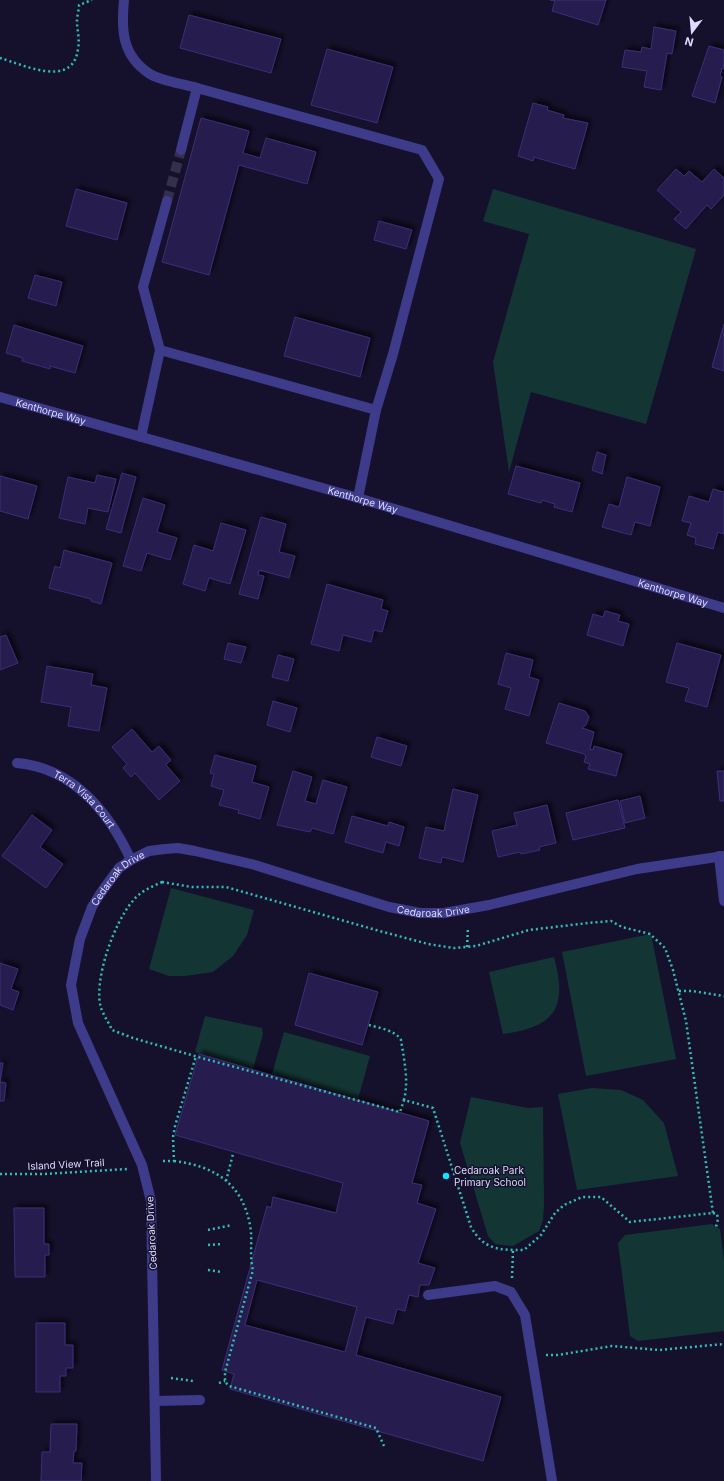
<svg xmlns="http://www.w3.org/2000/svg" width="724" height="1481" font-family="Inter,sans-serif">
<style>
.green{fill:#133635}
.building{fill:#261c4d;stroke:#3d2e79;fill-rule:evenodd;filter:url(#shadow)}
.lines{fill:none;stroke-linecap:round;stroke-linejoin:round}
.minor-tunnel{stroke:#332f4c;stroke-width:10;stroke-dasharray:10 5;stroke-linecap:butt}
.path{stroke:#2ec0b7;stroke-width:2.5;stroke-dasharray:2 3;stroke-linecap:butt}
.minor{stroke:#3e3b8b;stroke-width:10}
.poi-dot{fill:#07e7ff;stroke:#15112c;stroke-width:1.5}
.labels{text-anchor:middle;stroke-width:3;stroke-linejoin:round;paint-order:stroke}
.street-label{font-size:10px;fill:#dfdbff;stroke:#15112c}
.poi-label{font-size:10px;fill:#dfdbff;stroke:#15112c;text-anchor:start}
</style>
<defs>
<filter id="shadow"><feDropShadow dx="3.5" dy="-3.5" stdDeviation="2" flood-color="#0009"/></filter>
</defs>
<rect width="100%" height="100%" fill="#15112c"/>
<path class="green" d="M493,189L696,249L646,424L531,392L509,472L493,362L529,234L483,221Z
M171,888L254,910L247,935L233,956L213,972L185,976H169L149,969Z
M651,934L676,1059L586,1076L562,952Z
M554,957C568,1008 555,1027 503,1034L489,972Z
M205,1016L262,1028L263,1034L253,1069L195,1052Z
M284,1032L370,1056L358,1099L272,1074Z
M592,1088L621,1090L643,1100L664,1123L678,1176L577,1190L558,1094Z
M471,1097L528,1108L543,1107L544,1205L543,1220L539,1231L513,1246L495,1244L488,1236L460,1143Z
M712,1224L720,1229L724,1261V1331L638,1341L630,1336L618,1243L625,1235Z"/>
<path class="building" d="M550,0H606L598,25L552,11L555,1Z
M189,15L281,39L271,73L180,48Z
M654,27L676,31L672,54L667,53L661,90L644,87L647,71L622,67L625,50L641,52L642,47L651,49Z
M709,46L724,50V69L722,68L720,76L722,77L715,103L692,96Z
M327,49L393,67L377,123L311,105Z
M533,103L548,107L547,110L564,115L563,118L588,123L575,169L534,157L533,161L518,156Z
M201,118L249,131L243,153L260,158L266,138L316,152L307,184L239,165L209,275L162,262Z
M676,169L684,176L689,171L702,182L714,169L724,178V195L711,209L707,205L686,229L674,219L681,212L657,190Z
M76,189L127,203L117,240L66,226Z
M379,221L412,230L406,249L374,240Z
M35,275L62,282L56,306L28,298Z
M295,317L370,338L360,377L284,356Z
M724,324V371L712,367Z
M14,325L83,346L75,373L50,366V369L22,361L23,358L6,353Z
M597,452L606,455L602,474L592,470Z
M516,466L580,483L572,512L554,507L555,504L542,500L541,503L508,494Z
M122,473L136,477L121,533L106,529Z
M97,475L116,479L108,512L88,508L85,524L59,518L68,477L95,483Z
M0,476L37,486L28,519L0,511Z
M627,477L660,487L650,526L635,522L631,535L602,527L609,504L619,507Z
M713,489L724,492V534L718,532L713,549L695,544L696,538L687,535L691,523L682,521L689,496L709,502Z
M143,498L165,505L157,532L177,538L170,560L147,553L141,571L123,566Z
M261,517L286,524L279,552L295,556L289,578L259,570L258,575L264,576L258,599L239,594Z
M221,523L246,530L230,584L209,578L205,591L183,584L194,545L213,551Z
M64,550L112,563L101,604L91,601V599L49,588L55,566L60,568Z
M327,584L383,600L381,609L388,611L382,632L374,630L371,642L343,635L339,651L311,644Z
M605,611L620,615L618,621L629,624L623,646L587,635L593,614L603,617Z
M6,635L18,663L0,670V637Z
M228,643L246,647L241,663L224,659Z
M677,643L721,655L707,707L685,701L689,688L666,682Z
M506,653L533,660L529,677L539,680L529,716L505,709L511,688L498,684Z
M278,655L294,659L288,681L272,677Z
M47,666L93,674L91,685L107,688L99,731L68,726L71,707L41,702Z
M273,701L297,708L290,732L267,725Z
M559,703L585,711L589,717L586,725L582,728L594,732L590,749L593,750L594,746L622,754L616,776L588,769L590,764L584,762L586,756L584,754L546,743Z
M132,729L152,752L159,746L171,760L166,765L180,781L159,800L135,773L131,777L123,768L127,764L112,747Z
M377,737L407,746L401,766L371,757Z
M215,755L256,766L252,782L269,787L260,819L238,813L239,810L219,805L224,790L211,786L214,774L210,773Z
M293,771L312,777L305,801L316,804L323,780L347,787L333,834L312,828L310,832L277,825Z
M717,771H724V801H720Z
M453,789L478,795L463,862L442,857L441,863L419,858L426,827L444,831Z
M640,796L645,818L625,823L620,801Z
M618,800L625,828L573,840L566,813Z
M547,805L556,843L539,847L540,850L521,854L520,852L498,857L492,831L517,825L514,813Z
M32,815L52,830L40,847L63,864L46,888L2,856Z
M352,816L388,826L389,822L404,827L399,846L386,842L383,853L345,842Z
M0,963L18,969L11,989L19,992L13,1010L0,1005Z
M309,973L378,992L362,1045L295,1025Z
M199,1054L429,1121L412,1183L422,1185L417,1203L436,1209L418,1263L435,1268L429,1285H420L418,1297L409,1295L405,1311L397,1309L393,1324L366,1317L356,1355L501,1397L483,1461L230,1389L234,1374L222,1370L267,1206L271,1208L273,1197L336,1213L343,1183L175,1135ZM257,1280L357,1307L345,1352L245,1325Z
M0,1063H3L0,1082L6,1083L4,1101H0Z
M14,1208H44V1244H49V1255H45V1277H15Z
M36,1323H65V1345H73V1368H66V1376H60V1392H36Z
M51,1424H77L76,1451H74L73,1463H82L81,1481H41L42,1452H50Z"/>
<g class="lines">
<path class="minor-tunnel" d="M167,201L181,150"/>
<path class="path" d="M0,58C24,65 73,89 78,49C80,39 77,30 77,21C77,16 79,10 79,5L92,0
M162,882L192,887H226L376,930L428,944L454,948L476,946L529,930L588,923L611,921L622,927L650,934L665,948L673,970L686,1021L713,1213L630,1222L601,1197H582L564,1205L555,1213L541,1235L524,1250C499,1250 484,1250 471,1227L433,1108L404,1100L400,1112L198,1057L133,1038L112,1030C109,1023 104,1016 101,1008C93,981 114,923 132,902C139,892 151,887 162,882Z
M467,947L468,927
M679,991H692L724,996
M369,1025C379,1028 395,1030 401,1040C404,1060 409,1080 404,1100
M163,1161H174L173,1137L175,1126L196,1056
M174,1161C214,1166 242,1183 250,1225C253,1240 249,1255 253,1270L225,1372V1382L229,1386L376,1428L384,1446
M0,1174H44L127,1169
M226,1181L233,1154
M713,1213L717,1214L718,1219L716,1227
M208,1230L232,1225
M208,1245L223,1244
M208,1270L222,1272
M512,1278L513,1250
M546,1355H558L612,1346L659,1350L724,1344
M171,1378L193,1381
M219,1383L225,1381"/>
<g class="minor">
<path d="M124,0C121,30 122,56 150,74C161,81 184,84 197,88"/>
<path d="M181,150L197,88L422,150L439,179L393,354L376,410"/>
<path d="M160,350L143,287L167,201"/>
<path id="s1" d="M0,397L358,498L724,608"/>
<path d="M141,437L160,350L376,410L358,498"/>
<path id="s2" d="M17,763C73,768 109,812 131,860"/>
<path d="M719,856L724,901"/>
<path d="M428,1295L495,1286L511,1292L525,1315L552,1481"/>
<path d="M155,1401L200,1400"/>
<path id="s3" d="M156,1481L151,1201L142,1165L78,1023L71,985L80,939L92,907L100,894L119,868L131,860L149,851L165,849L178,848L195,851L255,865L389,907L420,913H444L489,905L637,869L724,856"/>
</g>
</g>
<circle class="poi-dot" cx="446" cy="1176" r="4"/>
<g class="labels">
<g class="street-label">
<text dy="4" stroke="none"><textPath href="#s1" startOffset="53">Kenthorpe Way</textPath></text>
<text dy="4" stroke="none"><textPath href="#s1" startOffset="377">Kenthorpe Way</textPath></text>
<text dy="4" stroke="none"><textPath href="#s1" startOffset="701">Kenthorpe Way</textPath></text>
<text dy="4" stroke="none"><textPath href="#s2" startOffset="79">Terra Vista Court</textPath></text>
<text dy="4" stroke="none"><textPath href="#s3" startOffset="632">Cedaroak Drive</textPath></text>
<text dy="4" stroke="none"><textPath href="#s3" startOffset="968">Cedaroak Drive</textPath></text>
<text transform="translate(66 1164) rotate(-3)" y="4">Island View Trail</text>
<text transform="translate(151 1233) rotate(-93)" y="4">Cedaroak Drive</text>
</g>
<g class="poi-label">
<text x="454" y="1174">Cedaroak Park<tspan x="454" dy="12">Primary School</tspan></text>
</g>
</g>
<g transform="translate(692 32) rotate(196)" stroke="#15112c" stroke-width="3" paint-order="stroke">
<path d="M0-3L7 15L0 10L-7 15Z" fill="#dfdbff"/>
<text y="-6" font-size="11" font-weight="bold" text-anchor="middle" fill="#dfdbff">N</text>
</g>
</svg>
